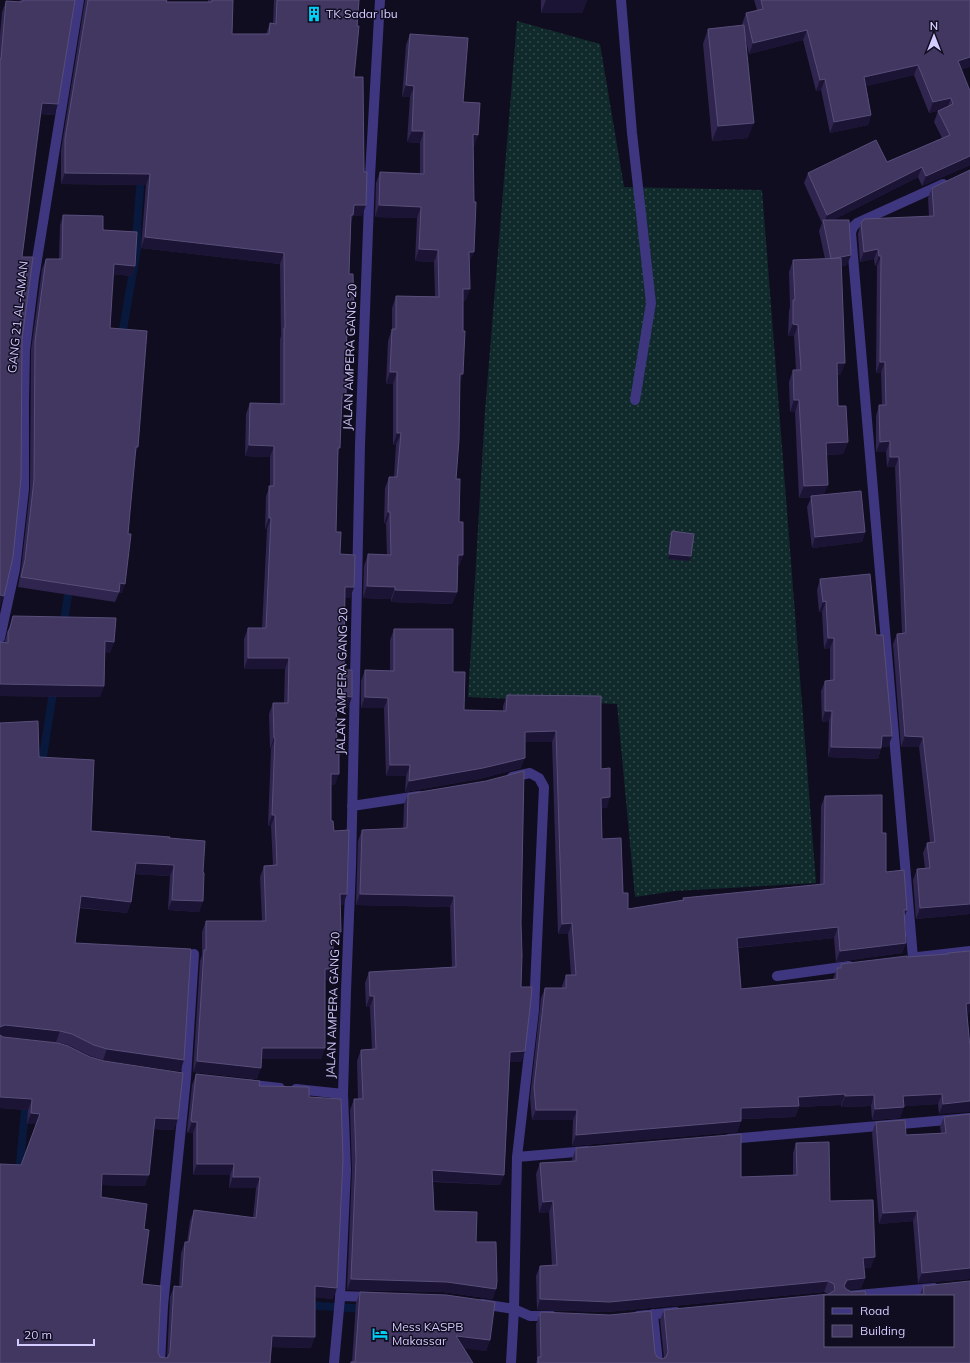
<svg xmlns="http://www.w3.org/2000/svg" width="970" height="1363" font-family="Mulish,sans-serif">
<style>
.grass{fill:url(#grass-dots)}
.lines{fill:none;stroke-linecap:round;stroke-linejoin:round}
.stream{stroke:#09193d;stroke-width:8}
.lane{stroke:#3e377f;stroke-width:10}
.street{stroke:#3e377f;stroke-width:10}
.wall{fill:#2f254e}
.shaded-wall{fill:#1c1434}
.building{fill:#413761;stroke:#584e7a}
.labels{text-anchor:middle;stroke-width:3;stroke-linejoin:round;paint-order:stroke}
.poi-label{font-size:12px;fill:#d4cbff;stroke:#110d20;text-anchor:start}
.street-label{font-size:12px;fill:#d4cbff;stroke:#110d20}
</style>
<defs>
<pattern id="grass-dots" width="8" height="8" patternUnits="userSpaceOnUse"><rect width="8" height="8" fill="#10292a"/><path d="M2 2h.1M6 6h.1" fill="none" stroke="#32474a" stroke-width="1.8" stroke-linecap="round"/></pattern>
</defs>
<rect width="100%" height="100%" fill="#110d20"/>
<path class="grass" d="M517,21L600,44L624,187L762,190L816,883L675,891L635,897L617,704L468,697L485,411Z"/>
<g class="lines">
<path class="stream" d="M119,339L122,335L137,249V227L141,175
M63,627L70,583
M43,768L42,763L54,686
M19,1175L26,1099
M304,1305L367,1309"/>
<path class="lane" d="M621,0L632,133L651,303L635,400
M352,806L419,796"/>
<path class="street" d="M0,638L15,569L24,489V402L25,350L34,278L79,0
M918,957L970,951
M913,958L851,233L853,227L857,223L943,184
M777,976L849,966
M246,1084L280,1088
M296,1089L343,1094
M729,1139L970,1118
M517,1157L587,1151
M340,1296L372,1297
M847,1296L934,1288
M482,1304L514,1309L530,1316H552
M653,1314L658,1363
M638,1316L676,1312
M160,1363L163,1306L186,1078L194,954
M334,1363L340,1298L346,1170L343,1094L346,991L351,866L360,445L370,176L380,0
M511,1363L514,1309L517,1157L534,1010L544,787L539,778L530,773L512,777"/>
</g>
<path class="wall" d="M20,0H75L54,115L40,114L22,257V339L0,607V35L2,12L6,1L19,2Z
M85,0H167L166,2H208V0H233L232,34H266L270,23H273L274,0H359L354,77L362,216H353L351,222L349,274L354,314L350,325H347L346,396L342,407L338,455L336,532L340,554L354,587L350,598H345L344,670L348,708L337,707V710L335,785H331V821L334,831L343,905H340L341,932L337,943H333L329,980H325V1048L321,1059H261L257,1079L193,1072L200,961L202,955V932L206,921H262L260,877L264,866H273L271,826H268L271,749H270L269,714L273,703H284L285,669H244V639L248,628H262L267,529H265L266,496L270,486V457L245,456L246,414L250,403L280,404V339L281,336L280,264L141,248L146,185L61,184V150Z
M541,0H587L582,13H541Z
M754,0H970V67L961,69L968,166L922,186L918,177L833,220L847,265L841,266L845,363L840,375H837L838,406L848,442L843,454L827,455L824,495L865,532L862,542L812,548L807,507L811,498H799L795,412H790L789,382L793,370H796L794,336H788L789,311L790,307L789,272L793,260L825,259L819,231L822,223L804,183L808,173L887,162L942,138L934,122L938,111L940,110L929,113L914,75L866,86L871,115L868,125L830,133L821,90L816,91L803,40L749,54L745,36L748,138L712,141L703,44L708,29L742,26V24L746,13L757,10Z
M410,34L463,102L478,135L474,146H473L470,263L466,300L463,301L456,479L459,522L463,555L459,566H457V592L452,604L391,602V599L363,598L364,566L368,554L387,555L386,524L384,523L385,488L389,477H394L396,445H393V384H386L388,341L392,329V308L396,296H435L434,262L415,261L417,218L375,217L376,183L380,172L420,173V143L407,142L410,97H402L406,45Z
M970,170V914L916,919L913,880L917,869L925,868L923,853L927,843L930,842L919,747H901L893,644L897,634L902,633L895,467H887L886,452H876V416L879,405H882L881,372L876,373L877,266H875L874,259L860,262L858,234L861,223L929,216L928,198L932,188Z
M63,215L103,230L135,266L131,276L113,274L110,328L135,456L122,593H119L115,602L18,587L21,570L30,490L31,350L42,269L46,259H59L60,225Z
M672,531L690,561L668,559L670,536Z
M820,579L876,635L892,736L888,747L881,746V748L878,759L828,757L829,721L822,722L821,691L825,681L830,680V648L824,649L822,612H819L817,590Z
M13,616L114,642L110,653L105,652L104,686L100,697L0,696V642L4,643Z
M394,629L453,672L464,710L503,711V706L507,695L601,696V769L607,808H602V839L623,893L628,909L682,901L683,898L820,884L821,806L825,796L882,833L886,872L907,910L904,917L906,943L902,953L836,962L834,938L738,948L741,989L833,979L837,968H840L841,964L907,957L948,954V953L970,951V1012H969L968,1014H967L970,1047L939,1114L938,1104L904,1106L900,1118L872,1120L871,1106L841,1107V1105L799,1107L795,1117L741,1119V1121L737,1132L572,1146L573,1120H532L530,1098L541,998L545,988H562V986L566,975H571L568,934H558L552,742H525L521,768L479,779L405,792L406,776H386L384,708H361V681L365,670L390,671V640Z
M0,723L39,757L91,831L169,838L203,872V901L199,912L168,910L170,876L134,874L131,902L127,913L79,908L75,943L184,1060L180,1071L103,1060L90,1056L68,1045L56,1042L0,1036L174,1130L154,1129L145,1186L102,1185L101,1197L144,1229L142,1284L158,1352L160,1357L167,1358L170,1297L174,1286H179L181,1253L185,1242H187L190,1221L194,1210L253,1218L256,1188H229L230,1175H193V1133H188L187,1131L192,1085L196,1074L259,1086L309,1097L333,1299L315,1297L311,1348L272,1347L270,1363H0L21,1165L36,1124H27L28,1110L0,1108Z
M408,794L521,923V987L525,1051L521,1062H510L504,1175L500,1185L433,1182L434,1211L476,1242L493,1299L443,1292L347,1290L352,1170L350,1110L354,1099H358L357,1061L361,1050H372L370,1007H366L365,983L369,972L452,967L450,907L356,905L358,841L362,830L403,829L404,805Z
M970,1114V1279L918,1283L913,1221L879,1224L872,1133L876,1122L906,1135L941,1133L940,1127L944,1117Z
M796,1143L830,1201L871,1268H864L865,1278L861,1288L847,1290L825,1346L920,1295L923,1286L970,1363H536L537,1360L536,1324L540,1314L655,1353L657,1357L662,1359L664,1358L660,1320L664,1310L829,1294L824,1292L606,1312L537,1310L536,1276L540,1266H552L549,1212L539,1213L536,1174L540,1163L572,1161V1159L576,1148L741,1177L793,1175V1153Z
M360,1292L490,1340L486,1351L464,1348L473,1363H350L351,1362H352L356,1303Z"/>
<path class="shaded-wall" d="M546,0H587L582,13H541Z
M807,30L803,40L749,54L753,43Z
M970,57V67L954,71L958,61Z
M918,65L914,75L860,88L864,77Z
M825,79L821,90L816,91L820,80Z
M406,85L414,86L410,97H402Z
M951,98L947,109L929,113L933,102Z
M42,103L58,104L54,115L38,114Z
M871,115L868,125L830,133L834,122Z
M754,123L748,138L712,141L718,126Z
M412,131H424L420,143L407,142Z
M473,134L478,135L474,146H469Z
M970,156V166H968L922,186L926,176Z
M922,167L918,177L823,225L827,215Z
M65,173L150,174L146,185L61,184Z
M354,205H366L362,216H353L349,226H347Z
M379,205L421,207L417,218L375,217Z
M145,237L284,253L280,264L141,248Z
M419,249L438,250L434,262L415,261Z
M878,249L874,259L860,262L864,252Z
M469,252H474L469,263Z
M851,255L847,265L827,269L831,259Z
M879,256H881L877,266H875Z
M114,264L135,266L131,276L110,274Z
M463,289H470L466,300L458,301Z
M354,314L350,325L343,326L347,315Z
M793,324L798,325L794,336H788Z
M880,362H885L881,372L876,373Z
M837,363H845L840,375H833Z
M390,372H397L393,384H386Z
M460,374H463L459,386Z
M342,396H346L342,407Z
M794,400H799L795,412H790Z
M397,433H401L396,445H393Z
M890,441L886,452H876L880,442Z
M848,442L843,454L822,455L826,443Z
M249,445L274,446L270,457L245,456Z
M136,447H138L135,457Z
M890,457H899L895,467H887Z
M828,485L823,497L811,496V498H799L804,486Z
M388,512H390L386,524L384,523Z
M269,518H271L267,529H265Z
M865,532L862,542L812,548L815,537Z
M669,554L691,556L690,561L668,559Z
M458,555H463L459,566H453Z
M120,583L125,584L122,593H119Z
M367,586L395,587L391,599L363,598Z
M345,587H354L350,598H341Z
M395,590L457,592L452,604L391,602Z
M0,595L4,596L0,607Z
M826,601L822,612H819L823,602Z
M828,638H834L830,648L824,649Z
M105,641L114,642L110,653L101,652Z
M248,658H289L285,669H244Z
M0,684L104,686L100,697L0,696Z
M340,696L352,697L348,708L337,707L336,711V700Z
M365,697L388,698L384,708H361Z
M825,711H832L829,721L822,722Z
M556,731L552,742H521L525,732Z
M882,736H892L888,747L878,746Z
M905,736L923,737L919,747H901Z
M274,738H275L271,749H270Z
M831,747L881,748L878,759L828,757Z
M525,758L521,768L479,779L405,792L409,781Z
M390,765H410L406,776H386Z
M331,774H339L335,785H327Z
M610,797L607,808H597L601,798Z
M272,815H275L271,826H268Z
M136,863L174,865L170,876L132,874Z
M340,894H347L343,905H336Z
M360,894L454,896L450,907L356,905Z
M81,896L131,902L127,913L77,907Z
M172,900L203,901L199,912L168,910Z
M970,904V914L916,919L920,908Z
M904,910H907L903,920Z
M572,923L568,934H558L562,924Z
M838,927L834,938L733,948L737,938Z
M341,932L337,943L329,944L333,933Z
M906,943L902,953L836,962L840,951Z
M325,969H333L329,980H321Z
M370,996H374L370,1007H366Z
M970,1003V1012H969L968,1014H963L966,1004Z
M5,1025L60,1031L56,1042L0,1036V1027Z
M262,1048H325L321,1059H258Z
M107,1049L184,1060L180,1071L103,1060Z
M525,1051L521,1062H506L510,1052Z
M197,1061L261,1068L257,1079L193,1072Z
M845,1094L841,1105L799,1107L795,1117L737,1119L741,1108L798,1097Z
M942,1094L938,1104L899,1107L903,1096Z
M874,1095L871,1106L841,1107L845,1096Z
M0,1097L32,1099L28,1110L0,1108Z
M970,1101V1112L939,1114L943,1104Z
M904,1107L900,1118L872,1120L875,1109Z
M536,1110H577L573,1120H532Z
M31,1113L40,1114L36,1124H27Z
M155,1118L178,1119L174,1130L151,1129Z
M741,1121L737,1132L572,1146L576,1135Z
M192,1122H197L193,1133H188Z
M197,1164H234L230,1175H193Z
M432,1170L504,1175L500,1185L428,1181Z
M102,1174L149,1175L145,1186L98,1185Z
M233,1177H260L256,1188H229Z
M553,1201L549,1212L539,1213L543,1202Z
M917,1211L913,1221L879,1224L883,1213Z
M875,1257L871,1268L859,1269L863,1258Z
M970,1268V1279L918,1283L922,1273Z
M865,1278L861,1288L844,1290V1286L847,1280Z
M351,1279L447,1282L496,1289L493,1299L443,1292L347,1290Z
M828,1281L824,1292L606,1312L537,1310L540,1299Z
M315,1286L337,1288L333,1299L311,1297Z
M272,1336L315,1337L311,1348L268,1347Z
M456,1336L490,1340L486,1351L452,1347Z"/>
<path class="building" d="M23,0H75L58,104L42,103L22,257H33L22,339L21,478L13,557L4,596L0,595V59H1L6,1L22,2Z
M88,0H167L166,2H212V0H233L232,34H269L270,23L276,24L277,0H359L357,26H359L354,77H363L364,172H367L366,205H354L353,215H351L349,274H353L354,314L347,315L346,396H342L340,448H338L336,532H341L340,554L355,555L354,587H345L344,670H352V697L340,696V700H336L337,749H339V774H331V821H333L334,831L349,830L347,894H340L341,932L333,933V969H325V1048H262L261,1068L197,1061L204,950H206V921H266L264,866L277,865L275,815H272L275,738H274L273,703H288L289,658H248V628H266L271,518H269V486H274V446L249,445L250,403L284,404V328H285L284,253L145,237L150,174L65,173V139Z
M761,0H970V57L958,61L970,91V156L926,176L922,167L827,215L808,173L876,140L887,162L950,135L938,111L953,104L951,98L933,102L918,65L864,77L871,115L834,122L825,79L820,80L807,30L753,43L746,13L763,9Z
M744,25L754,123L718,126L708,29Z
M410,34L468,38L463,102L480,103L478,135L473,134L474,202H476L474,252H469L470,289H463V331H465L463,374H460L459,440L456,479H460L459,522H463V555H458L457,592L395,590V587L367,586L368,554L391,555L390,512H388L389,477H397L401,433H397V372H390L392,329H396V296L439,297L438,250L419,249L421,207L379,205L380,172L424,174V131H412L414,86L406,85Z
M970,170V904L920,908L917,869L930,868L927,843L935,842L923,737L905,736L897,634L906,633L899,457H890V441L880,442L879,405H886L885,362H880L881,256H879L878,249L864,252L861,223L864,219L934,216L932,188Z
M63,215L103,216V230L137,232L135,266L114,264L110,328L147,331L138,447H136L128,534H131L125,584L120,583L119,592L21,577L25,560L34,480L35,341L46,259H62Z
M823,220H849L851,255L831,259Z
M841,258L845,363H837L838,406H846L848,442L826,443L828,485L804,486L799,400H794L793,370H801L798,325L793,324V300H795L793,260Z
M861,491L865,532L815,537L811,496Z
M672,531L694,534L691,556L669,554Z
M870,574L876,635H883L892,736H882L881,748L831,747L832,711H825V681L834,680V638H828L826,601L823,602L820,579Z
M13,616L116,618L114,642L105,641L104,686L0,684V642L8,643V632L10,628Z
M394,629H453V672H465L464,710L506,711L507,695L601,696V769L610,768V797L601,798L602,839L621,838L623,893H628V909L684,900L683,898L824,884L825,796L882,795V833H886V872L904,870L907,910H904L906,943L840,951L838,927L737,938L741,989L837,979V968H841V964L907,956V957L948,954V953L970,951V1003L966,1004L970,1047V1101L943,1104L942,1094L903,1096L904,1107L875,1109L874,1095L845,1096V1094L798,1097L799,1106L741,1108V1121L576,1135L577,1110H536L534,1087L545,988H566V975H576L572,923L562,924L556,731L525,732V758L483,768L409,781L410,765H390L388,698L365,697V670L394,671Z
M38,721L39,757L94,760L91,831L170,837L169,838L205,841L203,872L204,873L203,901L172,900L174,865L136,863L131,902L81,896L75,943L191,949L184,1060L107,1049L94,1045L72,1034L60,1031L5,1025L0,1027V723Z
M524,771L521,923L522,955L521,987H532L531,999L525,1051L510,1052L504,1175L432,1170L434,1211L477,1212L476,1242H496L497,1281L496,1289L447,1282L351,1279L356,1159L354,1099H363L361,1050L376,1049L374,996H370L369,972L456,967L454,896L360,894L362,830L407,828L408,794L486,781Z
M0,1035L3,1037L58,1043L68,1046L90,1057L104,1061L183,1073L178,1119L155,1118L149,1175L102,1174L101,1197L147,1204L144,1229L149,1230L142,1284L161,1286L158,1352L160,1357L167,1358L170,1353L174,1286L182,1287L185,1242H189L194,1210L256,1218L260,1177H233L234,1164H197V1122H192L191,1120L196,1074L260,1081L259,1086L309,1087V1097L341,1099L343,1159L337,1288L315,1286V1337L272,1336L270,1363H0V1164L21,1165L40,1114L31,1113L32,1099L0,1097Z
M970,1114V1268L922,1273L917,1211L883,1213L876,1122L905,1120L906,1135L946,1133L944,1117Z
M741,1134V1177L797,1175L796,1143L829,1142L830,1201L873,1200L875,1257L863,1258L865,1278L847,1280L844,1286L846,1289L851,1292L865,1291L866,1296H825V1346H953V1296H908L924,1294L923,1286L970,1281V1363H538V1357H541L540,1314L541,1312L610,1315L651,1311L655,1353L657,1357L662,1359L666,1357L668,1352L664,1310L829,1294L835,1290L834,1284L828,1281L610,1302L540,1299V1266L557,1265L553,1201L543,1202L540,1163L576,1161V1148Z
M360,1292L446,1295L495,1302L490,1340L456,1336L473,1363H351V1362H355Z"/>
<defs>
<symbol id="building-bare" viewBox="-9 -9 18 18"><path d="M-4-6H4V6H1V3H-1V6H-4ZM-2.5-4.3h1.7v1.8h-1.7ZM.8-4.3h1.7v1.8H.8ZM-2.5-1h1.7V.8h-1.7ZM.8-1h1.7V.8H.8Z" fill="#00cff6" stroke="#110d20" stroke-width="2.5" paint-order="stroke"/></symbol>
<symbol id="hotel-bare" viewBox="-9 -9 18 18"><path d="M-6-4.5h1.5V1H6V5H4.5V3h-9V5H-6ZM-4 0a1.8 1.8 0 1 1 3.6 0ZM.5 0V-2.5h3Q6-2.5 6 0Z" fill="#00cff6" stroke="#110d20" stroke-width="2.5" paint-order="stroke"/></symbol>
</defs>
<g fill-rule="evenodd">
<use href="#building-bare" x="303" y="3" width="22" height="22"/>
<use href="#hotel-bare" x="369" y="1323" width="22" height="22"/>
</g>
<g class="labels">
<g class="poi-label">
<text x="326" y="18">TK Sadar Ibu</text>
<text x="392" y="1331">Mess KASPB<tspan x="392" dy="14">Makassar</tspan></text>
</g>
<g class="street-label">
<text transform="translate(18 317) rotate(-84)" y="4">GANG 21 AL-AMAN</text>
<text transform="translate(350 357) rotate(-88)" y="4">JALAN AMPERA GANG 20</text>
<text transform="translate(342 681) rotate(-89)" y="4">JALAN AMPERA GANG 20</text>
<text transform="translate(333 1005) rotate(-88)" y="4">JALAN AMPERA GANG 20</text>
</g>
</g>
<rect x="824" y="1295" width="130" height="52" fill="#110d20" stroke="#5f5979"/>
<rect x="832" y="1308" width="20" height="6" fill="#3e377f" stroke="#5f5979"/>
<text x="860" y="1315" font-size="12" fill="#d4cbff">Road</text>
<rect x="832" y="1325" width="20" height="12" fill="#413761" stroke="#5f5979"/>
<text x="860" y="1335" font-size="12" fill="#d4cbff">Building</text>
<g transform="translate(934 36)" stroke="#110d20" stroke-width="3" paint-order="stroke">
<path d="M0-3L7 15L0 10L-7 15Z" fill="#d4cbff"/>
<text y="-6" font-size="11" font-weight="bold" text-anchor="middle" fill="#d4cbff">N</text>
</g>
<path d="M18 1339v6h76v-6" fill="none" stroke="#d4cbff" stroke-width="2"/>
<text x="24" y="1339" font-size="12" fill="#d4cbff" stroke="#110d20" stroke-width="3" paint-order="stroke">20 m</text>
</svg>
